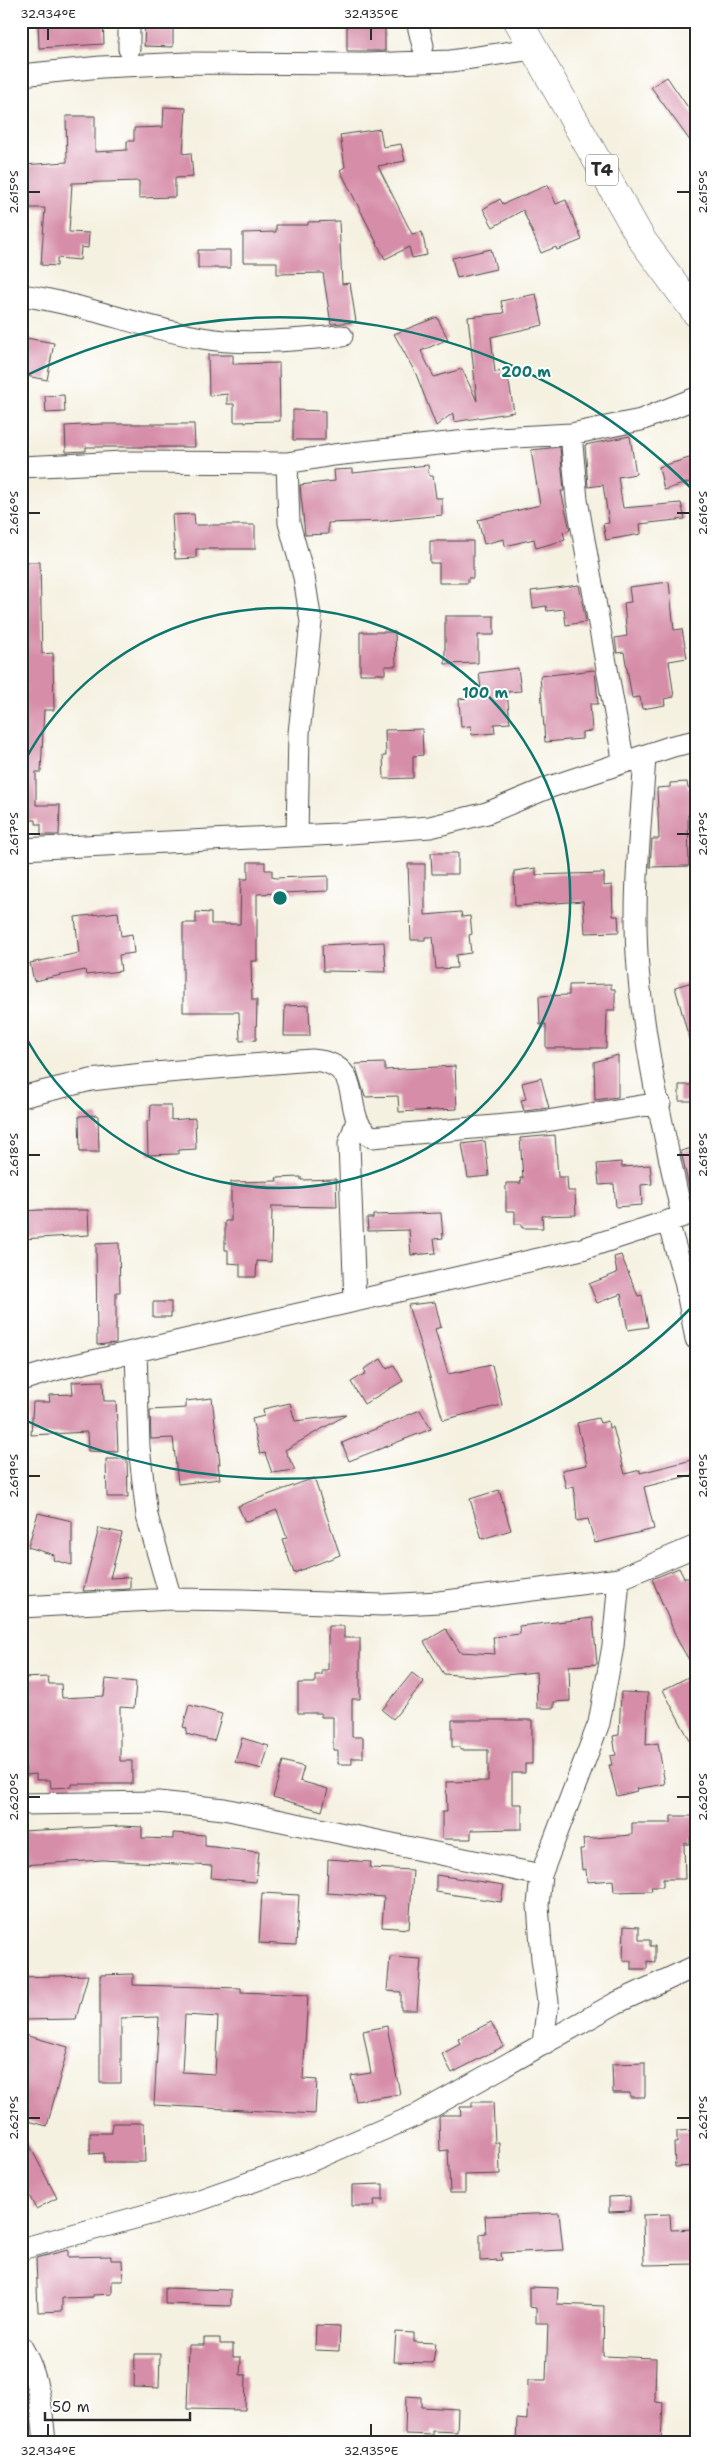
<svg xmlns="http://www.w3.org/2000/svg" width="717" height="2464" font-family="'Shantell Sans',sans-serif">
<style>
.building{fill:#d68da8;fill-rule:evenodd}
.lines{fill:none;stroke-linecap:round;stroke-linejoin:round}
.street-casing{stroke:#494946;stroke-width:23}
.highway-casing{stroke:#494946;stroke-width:29}
.street{stroke:#fff;stroke-width:21}
.highway{stroke:#fff;stroke-width:28}
.ticks{fill:none;stroke:#2b2b2b;stroke-width:2}
.ring{fill:none;stroke:#0f766e;stroke-width:2.5}
.labels{text-anchor:middle;stroke-width:4;stroke-linejoin:round;paint-order:stroke}
.shield{fill:#fff;stroke:#6b6b6b;stroke-width:1}
.shield-label{font-size:18px;font-weight:bold;fill:#2b2b2b}
.centre{fill:#0f766e;stroke:#fff;stroke-width:2.5}
.ring-label{font-size:15px;text-anchor:middle;font-weight:bold;fill:#0f766e;stroke:#fff;stroke-width:4;stroke-linejoin:round;paint-order:stroke}
.neatline{fill:none;stroke:#2b2b2b;stroke-width:2}
.ticks-label{font-size:12px;text-anchor:middle;fill:#2b2b2b}
</style>
<rect width="100%" height="100%" fill="#fff"/>
<filter id="ink" filterUnits="userSpaceOnUse"><feTurbulence type="fractalNoise" baseFrequency=".02" numOctaves="2"/><feDisplacementMap in="SourceGraphic" scale="10" xChannelSelector="R" yChannelSelector="G"/><feConvolveMatrix kernelMatrix="1 2 1 2 8 2 1 2 1" color-interpolation-filters="sRGB"/></filter>
<filter id="wash" filterUnits="userSpaceOnUse"><feTurbulence type="fractalNoise" baseFrequency=".0096" numOctaves="4" result="noise"/><feDisplacementMap in="SourceGraphic" scale="20" xChannelSelector="R" yChannelSelector="G"/><feGaussianBlur stdDeviation="1.12" result="paint"/><feColorMatrix in="noise" values="0 0 0 0 0 0 0 0 0 0 0 0 0 0 0 0 0 1.4 0 .05"/><feComposite in="paint" operator="in"/></filter>
<g filter="url(#wash)">
<rect width="100%" height="100%" fill="#f5f1e1"/>
<g id="blocks">
<path class="building" d="M38,21H103L104,44L39,48Z
M347,21H385V51H347Z
M145,23H173V47L144,46Z
M667,77L696,119V149L651,87Z
M164,107L186,108L183,154L191,153L193,177L175,178V197L139,198V181L72,183L69,232L89,233L88,248L81,247L80,260L57,258V266L41,265L45,208H25V186L21,187L23,165L67,162L66,116H95V152L127,150V141H134V128L163,127Z
M380,129L383,147L401,144L405,161L378,166L412,234L422,232L427,255L412,258L409,247L385,259L340,170L345,167L340,135Z
M548,185L556,204L566,200L582,240L557,250L556,247L541,253L523,210L493,227L483,209L500,199L503,204Z
M339,221L342,284L350,283L356,322L331,324L323,273L277,274V262H243V233L276,232V225H308V222Z
M491,249L496,269L457,278L452,258Z
M198,250H230V268H198Z
M536,294L543,325L491,337L495,372L507,371L514,412L454,422L453,413L436,426L416,374L394,334L437,317L448,339L421,351L434,377L462,369L477,401L468,317L504,313L501,301Z
M21,337L54,343L47,380L21,375Z
M208,355H233V364L279,363L280,421L234,422V404H227V394L209,396Z
M64,395L65,412L46,413L45,396Z
M293,410L325,411V440H293Z
M101,424H194L195,447H86V451L66,452L65,426Z
M630,436L636,474L618,477L623,508L681,503L685,519L640,524L641,534L606,540L603,524L609,523L603,485L588,487L585,445Z
M560,447L564,491H561L570,530L563,532L565,540L536,548L534,539L505,546L504,539L484,544L478,520L540,505L531,450Z
M696,456V480L664,490L659,467Z
M428,465L429,476H433L436,498H442V515L383,521L328,523V534L305,535L300,485L335,481L334,470L353,469V473Z
M194,514L195,525H255V549H196V558L175,559L172,515Z
M430,541H473V578H468V583H439V563H430Z
M21,562H40L42,654L53,653L54,710H44L41,772H36V805H60L59,835H41V824H36V820H21Z
M669,582L674,630L682,629L687,658L669,661L674,697L664,699L665,705L642,709L640,697L632,698L624,652L617,653L615,638L627,636L624,603L631,602L629,587Z
M579,585L586,622L566,625L564,609L547,611L546,606L533,608L531,591Z
M445,616H494V635H478V663L445,664Z
M360,632H395L396,666H385V674H360Z
M518,668L521,691L507,692L510,723L494,724L495,733L472,735L471,726L461,727L459,699L482,697L479,673Z
M595,670L598,704H590L592,731L582,732V739L545,742L540,676Z
M422,729L423,755L413,756V778L384,779L383,756H386L385,730Z
M687,782L688,788H696V815H688L689,866L650,867L652,839H659L657,788L670,787V783Z
M431,853H458V874H432Z
M248,862H265V870H272V877L276,878L328,876V891L257,894V961H251L252,1000H257L256,1040L240,1041L239,1012H183V923H196V912L211,913V924H240L241,879H248Z
M408,864H425V915L461,912L462,917L470,916L472,934L469,935L471,953L456,955L457,968L436,969L433,937H425V940H411Z
M536,868V875L604,873V886L612,885L613,916H618L619,932L585,933L583,901L515,906L514,871Z
M118,912L121,936L132,934L134,953L119,955L121,971L86,975L85,970L34,981L30,963L79,953L75,917Z
M384,942L386,972L323,971L322,945Z
M696,981V1045L691,1046L675,987Z
M611,984V989H615V1010H607L606,1048H546V1024L540,1025L539,996L569,995V985Z
M309,1005L310,1036H284L285,1006Z
M618,1055V1097L595,1100L594,1062Z
M385,1063V1070L455,1066L457,1109L399,1112L398,1096L365,1097L355,1064Z
M541,1078L549,1108L524,1111L521,1100L526,1099L522,1083Z
M679,1085H693L694,1101H679Z
M151,1105H171V1120L195,1118L196,1149L178,1150V1154L148,1155L147,1121H150Z
M98,1115L99,1152H80L79,1116Z
M555,1135L558,1177H567L568,1191H575L576,1215L542,1216L543,1228H522V1224H515V1211H506V1183H521L520,1178H523L520,1138Z
M485,1141L489,1176L468,1178L462,1144Z
M692,1148L696,1167V1200H692L681,1151Z
M621,1162L622,1167L650,1165L652,1184L641,1185L642,1205L616,1207L614,1184L599,1185L597,1164Z
M301,1177V1180L336,1179L337,1207L272,1206L271,1262L257,1261L256,1277H240V1264L228,1263V1250H225V1221H231V1182L277,1181L276,1178Z
M39,1210H88L89,1235L21,1239V1211Z
M441,1213L443,1238L434,1239L436,1253L411,1255L409,1230L368,1231L367,1218H373V1215Z
M119,1243L120,1292H116V1343L97,1345L96,1244Z
M621,1255L638,1296L642,1295L648,1327L628,1330L621,1294L597,1303L589,1284L617,1273L614,1257Z
M153,1302H171V1317H153Z
M435,1302L441,1327L435,1329L448,1374L492,1365L502,1405L443,1420L408,1305Z
M381,1359L387,1369L394,1365L403,1381L364,1404L351,1382L366,1373L364,1369Z
M103,1381L104,1401H116L118,1452L88,1451L87,1432L31,1435L33,1402H50L49,1395L73,1394L72,1382Z
M212,1398L220,1464H218L220,1479L178,1484L173,1438L151,1439L150,1410L186,1408V1401Z
M290,1403L295,1421L346,1415L285,1450L295,1470L272,1473L265,1453L260,1454L252,1419L264,1416L263,1409Z
M420,1410L431,1429L349,1461L342,1443Z
M598,1418L600,1423L608,1421L609,1428L613,1427L625,1474L640,1470V1473L696,1459V1474L644,1487L654,1529L595,1543L588,1519L577,1521L574,1486L566,1488L562,1470L587,1465L577,1423Z
M106,1459H127L128,1497H107Z
M314,1478L340,1555L294,1573L282,1539L287,1538L277,1510L245,1522L238,1506Z
M499,1490L511,1530L482,1539L470,1499Z
M38,1513L72,1521V1565L53,1560L54,1555L28,1547Z
M99,1528L122,1533L110,1578L130,1577V1589L83,1591Z
M679,1568L684,1578H696V1672L678,1641L652,1579Z
M593,1618L597,1664L569,1666L570,1701L554,1702V1708H537L536,1672L485,1677L444,1674L424,1642L446,1629L460,1652L495,1654L493,1637L520,1634L519,1626Z
M328,1626H344V1638H360V1699H352V1737H363V1758H352V1764H338V1750H333V1717H321V1713H298V1683H315V1675H322V1670H328Z
M412,1673L424,1682L393,1719L382,1710Z
M696,1673V1752L663,1690Z
M48,1677L49,1684H61L62,1698L104,1696L106,1679L136,1682L134,1708L120,1707V1761H132V1784H72V1787L51,1788L50,1780H36V1774L26,1775L25,1766H21V1678Z
M621,1692L648,1693L646,1745L658,1743L665,1784L636,1789L637,1791L617,1796L609,1765H612L610,1756L616,1755L613,1736L619,1735Z
M189,1705L222,1714L214,1741L186,1734L187,1728L183,1727Z
M452,1720H532V1764H525V1773H512V1804H522V1829L471,1830V1839H442V1812H447L446,1782L488,1781V1750H460V1747H452Z
M242,1738L269,1746L262,1769L235,1762Z
M283,1761L304,1767L300,1781L328,1789L322,1811L273,1797Z
M671,1816H696V1837H690V1844H684L685,1879H663V1887H651L652,1891L614,1892L613,1880L587,1882L586,1869L582,1870L580,1849H584L583,1839L632,1835V1823H671Z
M122,1826L142,1827V1838L173,1839V1833L205,1835V1846L259,1852L256,1882L211,1878L212,1866L103,1860L21,1865V1831Z
M328,1859L371,1862L370,1868L413,1870L409,1929L382,1927L384,1897L327,1893Z
M436,1875L504,1885L501,1902L436,1892Z
M262,1893L299,1895L296,1945L259,1943Z
M624,1926L639,1927V1940H650V1946H655V1962L647,1961V1969H631V1961H623Z
M390,1957L421,1959L417,2010H401V1992L387,1991Z
M133,1974V1985L241,1988V1992L308,1995L303,2079L317,2080L315,2114L154,2105L159,2017L121,2018V2083H100V1975ZM185,2015L218,2017L215,2074L182,2072Z
M88,1975L76,2019L21,2020V1977Z
M491,2022L504,2046L452,2073L442,2054L460,2044L458,2039Z
M387,2026L400,2094L356,2101L351,2076L371,2073L363,2031Z
M21,2034L68,2047L47,2126L21,2119Z
M645,2063V2097H630V2093H613L612,2064Z
M472,2102H493L495,2143H499L500,2174L465,2175V2193H450L448,2150L440,2151L439,2117L443,2115H461L460,2107H472Z
M112,2123H144L145,2162H104V2153L90,2154V2133H112Z
M21,2129L57,2198L36,2209L21,2180Z
M696,2130V2166L675,2167L674,2143H677V2131Z
M383,2184V2200H374L375,2206H352V2185Z
M630,2196V2211L609,2212V2197Z
M559,2213L563,2250L501,2253L502,2260L480,2261V2234L486,2233L485,2216Z
M670,2214L671,2230L696,2229V2264L644,2265L643,2215Z
M68,2250V2257L111,2256V2260H122L123,2281H112V2294L93,2295V2297L62,2298V2311L38,2312L36,2258Z
M529,2287L558,2288L557,2304L604,2306L603,2356L656,2358L655,2396L656,2402L663,2403L661,2443H516L517,2419L527,2420L528,2380H546L548,2323H536V2308L529,2307Z
M165,2288L231,2290V2306L165,2304Z
M316,2325L340,2326L339,2351L315,2350Z
M396,2332L414,2333V2342L436,2343L433,2363L394,2362Z
M204,2338H220V2344H233V2357H241L240,2375H246L245,2410L187,2409L189,2345H204Z
M135,2354H160L159,2388L134,2387Z
M406,2396L421,2397V2407L458,2409L457,2432L432,2431V2435L405,2434Z"/>
</g>
</g>
<g filter="url(#ink)">
<use href="#blocks" fill-opacity="0" stroke="#494946" stroke-width="1"/>
<g class="lines">
<defs>
<path id="street" d="M129,21V49
M417,21L423,46
M21,75L101,67L188,63L366,64L451,61L532,49
M21,295C83,304 141,327 202,338C248,346 296,339 342,336
M571,434L577,500L622,753
M287,463L289,523L304,577L311,622L299,733L297,836
M21,467L124,462L287,463L333,455L496,438L571,434L641,420L696,398
M645,756C641,826 632,898 638,968C645,1051 664,1134 682,1215
M21,849L337,834L430,827L487,813L550,787L673,746L696,741
M21,1097L91,1080L143,1074L312,1060C371,1064 337,1117 372,1137L540,1122L660,1103
M668,1222L685,1281L696,1339
M355,1301L349,1144L356,1123L360,1127
M136,1351L139,1447L147,1516L171,1599
M21,1380L62,1368L582,1249L696,1212
M21,1607L171,1599L243,1600L382,1605L439,1602L619,1579L696,1546
M21,1804L158,1802L224,1809L541,1875
M543,2043L548,2002L542,1959L538,1905L541,1875L599,1723L613,1646L619,1579
M21,2249L197,2201L308,2162L419,2114L616,2003L696,1966
M21,2346C39,2376 42,2409 45,2443"/>
<path id="highway" d="M518,21L642,240L696,313"/>
</defs>
<use href="#street" class="street-casing"/>
<use href="#highway" class="highway-casing"/>
<use href="#street" class="street"/>
<use href="#highway" class="highway"/>
</g>
</g>
<path class="ticks" d="M48,28V40M371,28V40M28,192H40M677,192H690M28,513H40M677,513H690M28,834H40M677,834H690M28,1155H40M677,1155H690M28,1476H40M677,1476H690M28,1797H40M677,1797H690M28,2118H40M677,2118H690M48,2424V2436M371,2424V2436"/>
<g class="ring">
<path d="M22 766A290 290 0 1 1 22 1030"/>
<path d="M694 1305A581 581 0 0 1 25 1420M25 376A581 581 0 0 1 694 491"/>
</g>
<g class="labels">
<rect class="shield" x="586" y="154.5" width="32" height="31" rx="4"/>
<g class="shield-label">
<text x="602" y="176">T4</text>
</g>
</g>
<circle cx="280" cy="898" r="8" class="centre"/>
<g class="ring-label">
<text x="526" y="377">200 m</text>
<text x="485" y="698">100 m</text>
</g>
<rect width="717" height="2464" fill="none" stroke="#fff" stroke-width="55"/>
<path d="M45 2412v8h145v-8" fill="none" stroke="#2b2b2b" stroke-width="2.5"/>
<text x="52" y="2412" font-size="15" fill="#2b2b2b" stroke="#ffffff" stroke-width="4" paint-order="stroke">50 m</text>
<rect x="28" y="28" width="662" height="2408" class="neatline"/>
<g class="ticks-label">
<text x="48" y="18">32.934°E</text>
<text x="371" y="18">32.935°E</text>
<text transform="translate(14 192) rotate(-90)" y="4">2.615°S</text>
<text transform="translate(703 192) rotate(-90)" y="4">2.615°S</text>
<text transform="translate(14 513) rotate(-90)" y="4">2.616°S</text>
<text transform="translate(703 513) rotate(-90)" y="4">2.616°S</text>
<text transform="translate(14 834) rotate(-90)" y="4">2.617°S</text>
<text transform="translate(703 834) rotate(-90)" y="4">2.617°S</text>
<text transform="translate(14 1155) rotate(-90)" y="4">2.618°S</text>
<text transform="translate(703 1155) rotate(-90)" y="4">2.618°S</text>
<text transform="translate(14 1476) rotate(-90)" y="4">2.619°S</text>
<text transform="translate(703 1476) rotate(-90)" y="4">2.619°S</text>
<text transform="translate(14 1797) rotate(-90)" y="4">2.620°S</text>
<text transform="translate(703 1797) rotate(-90)" y="4">2.620°S</text>
<text transform="translate(14 2118) rotate(-90)" y="4">2.621°S</text>
<text transform="translate(703 2118) rotate(-90)" y="4">2.621°S</text>
<text x="48" y="2455">32.934°E</text>
<text x="371" y="2455">32.935°E</text>
</g>
</svg>
